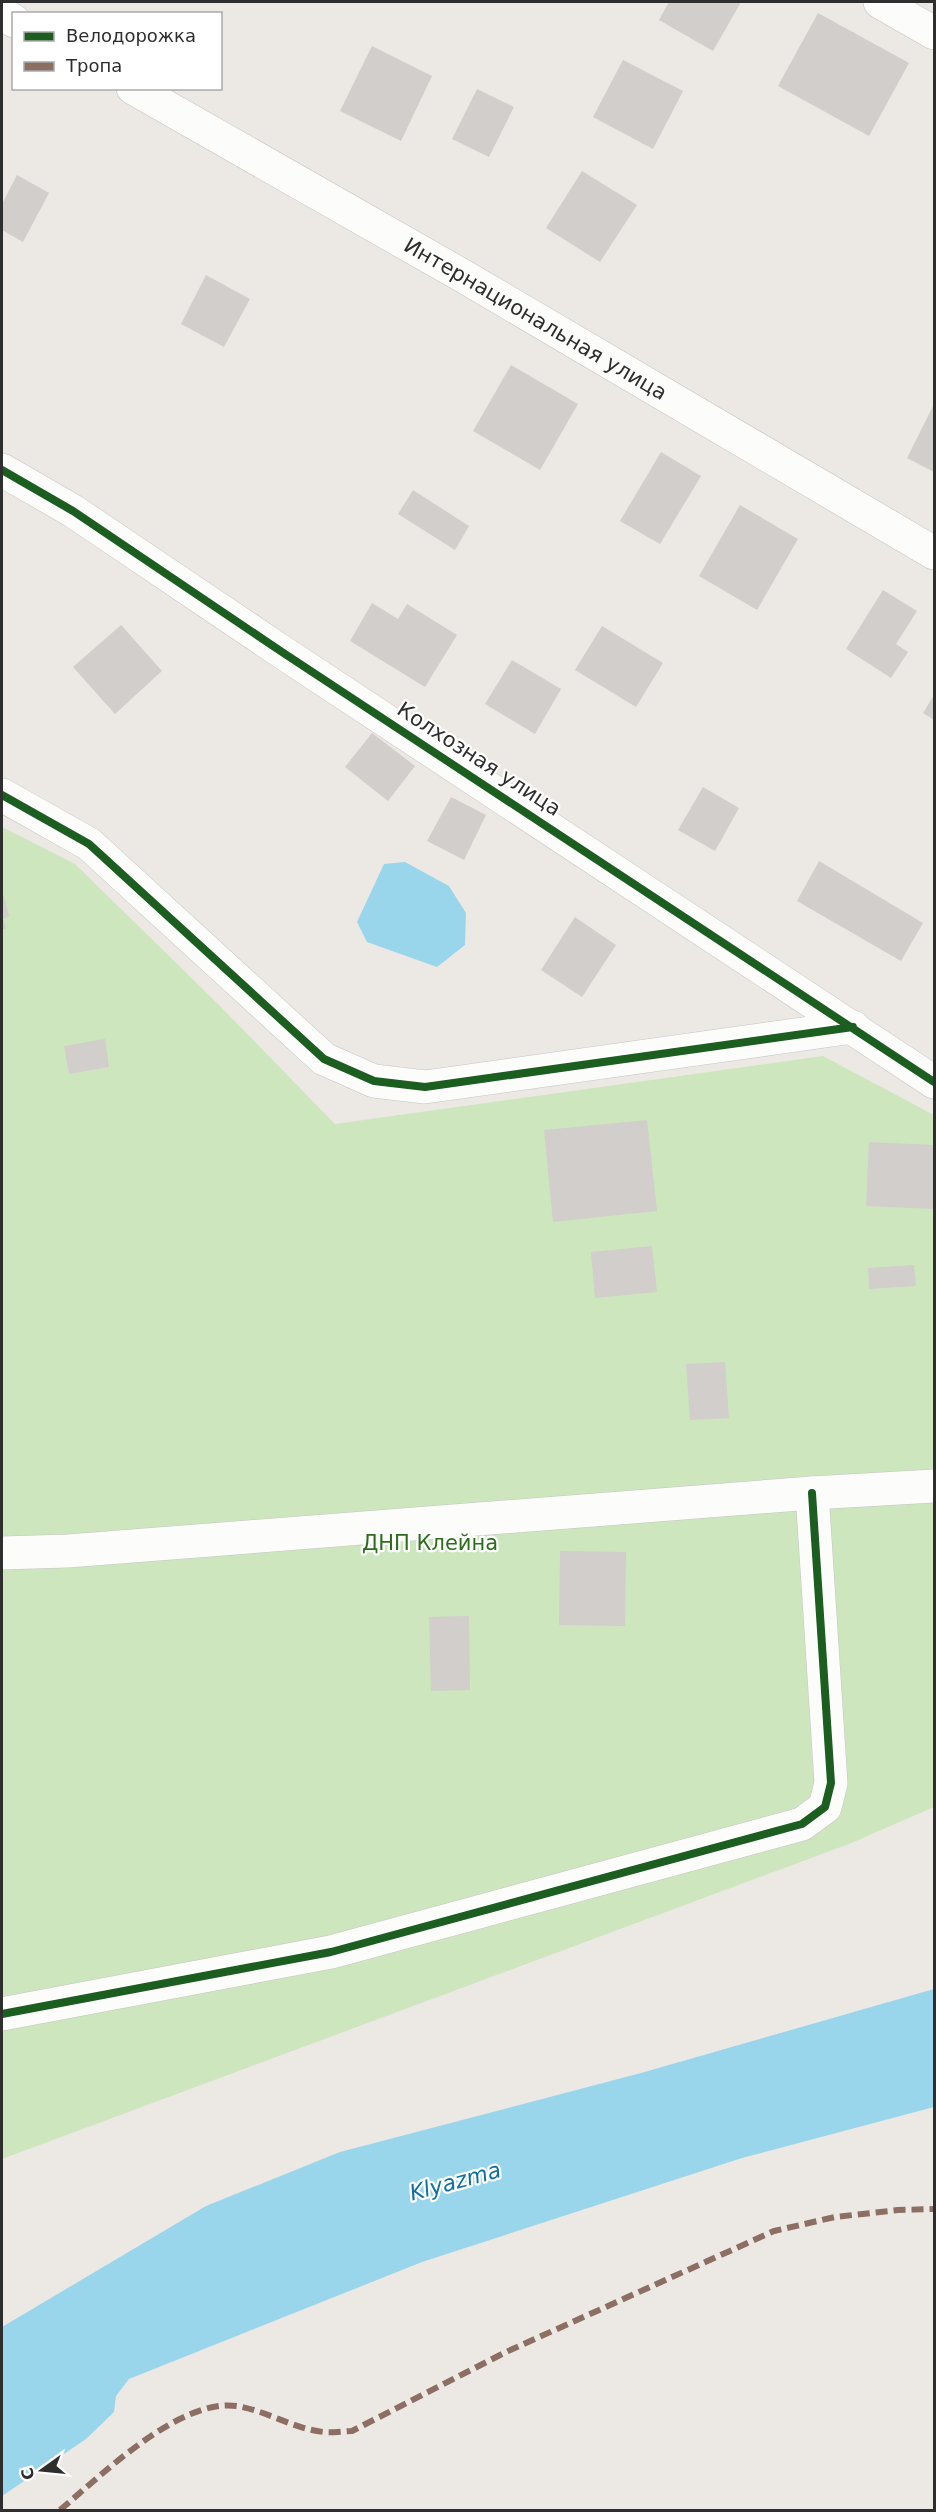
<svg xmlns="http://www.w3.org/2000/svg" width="936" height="2512" font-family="'DejaVu Sans',sans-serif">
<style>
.green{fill:#cee6be}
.water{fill:#99d6ec}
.building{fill:#d1cecb}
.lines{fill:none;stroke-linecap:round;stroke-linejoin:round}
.minor-casing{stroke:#c5c4c5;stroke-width:34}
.minor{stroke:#fcfcfb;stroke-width:33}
.quiet{stroke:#8d6e63;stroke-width:6;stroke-dasharray:12 6;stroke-linecap:butt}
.cycleway-casing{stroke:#fff;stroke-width:11}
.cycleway{stroke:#1b5e20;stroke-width:8}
.labels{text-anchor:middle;stroke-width:4.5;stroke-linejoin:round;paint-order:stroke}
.street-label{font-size:21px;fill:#2e2e2e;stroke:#fff}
.park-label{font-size:21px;fill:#2c6e1b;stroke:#fff}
.water-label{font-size:22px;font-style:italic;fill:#0d6fa3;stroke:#fff}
</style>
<rect width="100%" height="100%" fill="#ece8e4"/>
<path class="green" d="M2,827L75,864L220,1006L335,1124L823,1056L934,1115V1807L849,1844L2,2159Z"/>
<path class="water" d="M405,862L449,886L466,913L465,945L437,967L367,942L357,922L384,864Z
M934,1989V2107L742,2158L422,2262L129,2379L116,2396L114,2412L86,2439L2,2496V2327L206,2206L340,2152L641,2073Z"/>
<path class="building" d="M669,2H741L713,51L659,20Z
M818,13L909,63L869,136L778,86Z
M372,46L432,76L401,141L340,111Z
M623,60L683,91L653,149L593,117Z
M477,89L514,107L489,157L452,139Z
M582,171L637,205L600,262L546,228Z
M17,175L49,193L23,242L2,230V204Z
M206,275L250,299L224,347L181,324Z
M511,365L578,404L540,470L473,431Z
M934,404V472L907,458Z
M661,452L701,476L660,544L620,521Z
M413,490L469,526L455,550L398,514Z
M740,505L798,539L757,610L699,576Z
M883,590L917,611L896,644L908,652L891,678L846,649Z
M372,603L398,619L407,604L457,635L425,687L350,641Z
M121,625L162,671L115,714L73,667Z
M602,626L663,663L636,707L575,670Z
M512,660L561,689L535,734L485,704Z
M934,695V720L923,713Z
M372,733L415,766L388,801L345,767Z
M703,787L739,808L715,851L678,830Z
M451,797L486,815L464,860L427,841Z
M819,861L923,923L901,961L797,901Z
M2,890L9,916L3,919L6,929L2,930Z
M575,917L616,945L582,997L541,970Z
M105,1039L109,1067L69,1074L64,1046Z
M647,1120L657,1211L553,1222L544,1130Z
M869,1142L934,1145V1209L866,1206Z
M652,1246L657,1292L595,1298L591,1252Z
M914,1265L916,1286L869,1289L868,1268Z
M725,1362L729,1418L690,1420L686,1364Z
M560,1551L626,1552L625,1626L559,1625Z
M469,1616L470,1690L431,1691L429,1617Z"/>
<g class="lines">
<defs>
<g id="minor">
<path d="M880,2L934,33"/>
<path d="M2,14L14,21"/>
<path id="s1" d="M133,88L463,276L934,553"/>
<path d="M2,470L73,511L282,652L934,1082"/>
<path d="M2,795L89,844L324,1059L374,1081L425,1087L853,1027"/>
<path d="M2,1553L68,1551L812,1493L934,1486"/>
<path d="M2,2014L331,1952L802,1824L825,1807L831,1783L812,1493"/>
</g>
</defs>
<use href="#minor" class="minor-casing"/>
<use href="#minor" class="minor"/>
<path class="quiet" d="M60,2510C102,2475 179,2398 237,2406C267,2411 294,2429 324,2432C333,2433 343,2431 352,2431L506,2352L774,2231L835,2217L898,2210L934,2209"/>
<defs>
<path id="cycleway" d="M2,470L73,511L282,652L934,1082
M2,795L89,844L324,1059L374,1081L425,1087L853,1027
M2,2014L331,1952L802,1824L825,1807L831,1783L812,1493"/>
</defs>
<use href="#cycleway" class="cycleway-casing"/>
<use href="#cycleway" class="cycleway"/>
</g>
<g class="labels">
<g class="street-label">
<text dy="7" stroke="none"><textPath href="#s1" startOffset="464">Интернациональная улица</textPath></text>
<text transform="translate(479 759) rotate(33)" y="7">Колхозная улица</text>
</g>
<g class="park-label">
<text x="430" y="1550">ДНП Клейна</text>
</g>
<g class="water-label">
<text transform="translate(455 2181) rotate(-15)" y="8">Klyazma</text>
</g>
</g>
<rect width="936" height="2512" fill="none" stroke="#2e2e2e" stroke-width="6"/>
<rect x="12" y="12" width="210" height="78" fill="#ffffff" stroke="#ababab" stroke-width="1.5"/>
<rect x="24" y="32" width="30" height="9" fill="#1b5e20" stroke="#ababab" stroke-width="1.5"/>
<text x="66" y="42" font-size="18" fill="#2e2e2e">Велодорожка</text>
<rect x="24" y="62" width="30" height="9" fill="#8d6e63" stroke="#ababab" stroke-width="1.5"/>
<text x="66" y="72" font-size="18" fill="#2e2e2e">Тропа</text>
<g transform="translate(42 2470) rotate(255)" stroke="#ffffff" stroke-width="4.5" paint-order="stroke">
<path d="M0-4.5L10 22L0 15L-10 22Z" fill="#2e2e2e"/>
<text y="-9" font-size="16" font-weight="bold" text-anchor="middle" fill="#2e2e2e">С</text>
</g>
</svg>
